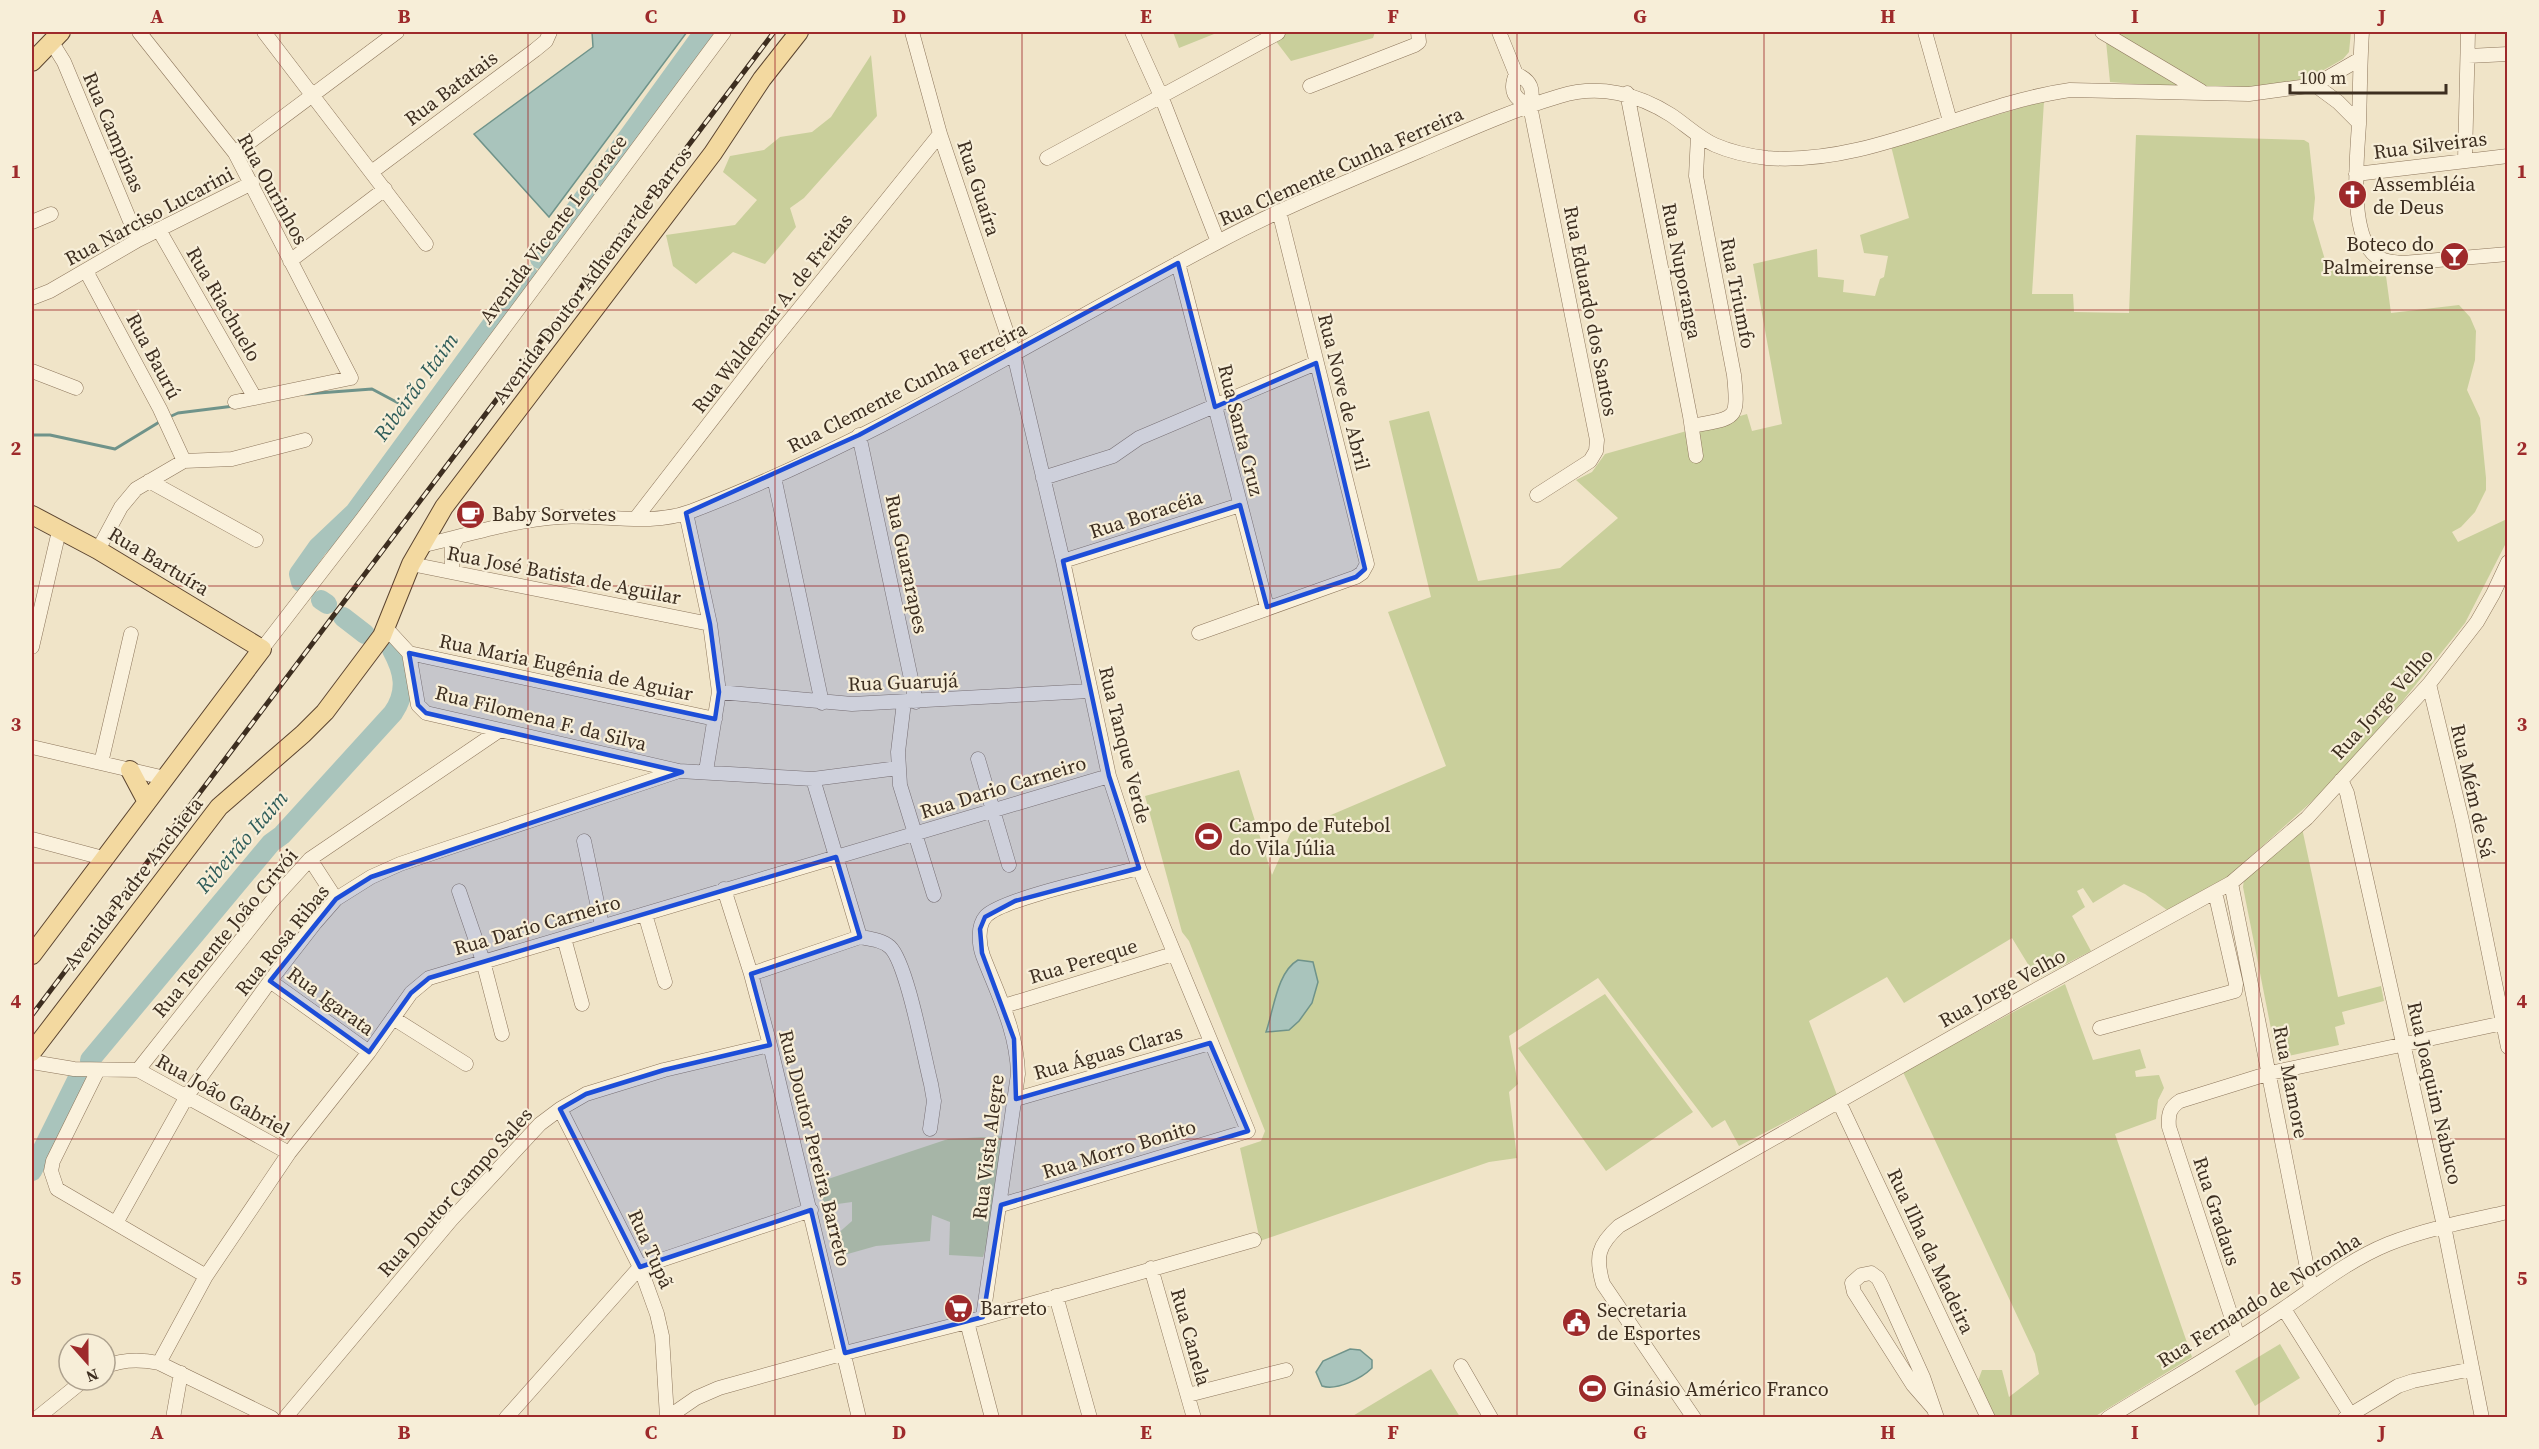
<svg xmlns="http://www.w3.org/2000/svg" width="2539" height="1449" font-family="'Source Serif 4',serif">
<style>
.green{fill:#c9cf9b}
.water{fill:#a9c4bc;stroke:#6f938a;stroke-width:1.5}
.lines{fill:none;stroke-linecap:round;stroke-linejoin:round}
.stream{stroke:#6f938a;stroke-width:3}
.river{stroke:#a9c4bc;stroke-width:20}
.minor-casing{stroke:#8d765c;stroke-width:15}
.major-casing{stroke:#5b4430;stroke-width:20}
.minor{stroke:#faf1dc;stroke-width:14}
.major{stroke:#f3d9a0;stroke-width:18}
.rail-casing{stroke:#3d2e20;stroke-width:5}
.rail{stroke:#f7eed8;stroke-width:3;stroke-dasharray:9;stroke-linecap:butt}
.marked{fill:#1d4ed8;fill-opacity:0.2;stroke:#1d4ed8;stroke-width:4.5;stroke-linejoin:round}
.grid{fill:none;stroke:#9e2a2b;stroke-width:1.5;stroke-opacity:0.55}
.labels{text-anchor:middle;stroke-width:4.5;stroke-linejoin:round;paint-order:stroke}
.street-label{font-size:20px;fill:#3d2e20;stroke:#f7eed8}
.poi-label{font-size:20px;fill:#3d2e20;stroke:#f7eed8;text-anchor:start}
.water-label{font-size:21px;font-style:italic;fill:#2f5d5a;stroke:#f7eed8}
.neatline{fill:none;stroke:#9e2a2b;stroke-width:2}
.grid-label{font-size:20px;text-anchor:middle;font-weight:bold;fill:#9e2a2b}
</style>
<rect width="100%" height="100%" fill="#f0e4c8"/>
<path class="green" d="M1173,32H1219L1179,48Z
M1272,32H1375L1373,38L1291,61L1275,40Z
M2111,32H2351L2349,52L2343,59L2322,71L2287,84L2253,88L2203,86Z
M2106,41L2185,88L2110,82Z
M871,55L877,116L804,198L790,208L796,227L765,264L733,252L696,284L673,266L666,235L735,225L757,200L723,172L730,156L764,150L780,137L812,132L831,117Z
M2044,101L2032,294H2073L2074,312L2129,313L2136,135L2304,140L2309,143L2315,198L2313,219L2328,270L2364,268L2371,274L2386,276L2391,313L2459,305L2470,317L2476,331L2475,360L2467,390L2480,418L2486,478V490L2475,512L2461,527L2452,532L2458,542L2507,519L2506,543L2465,623L2401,703L2329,786L2229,876L2167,910L2145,894L2124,884L2093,903L2083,888L2077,891L2085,907L2072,916L2091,951L2037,979L2012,938L1904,1003L1887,977L1809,1021L1837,1095L1739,1146L1725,1120L1712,1128L1598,978L1509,1036L1518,1084L1509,1092L1517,1158L1489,1162L1260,1241L1240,1148L1261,1141L1265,1131L1189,941L1182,932L1145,796L1239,770L1272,875L1291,832L1446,766L1388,612L1431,597L1389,421L1429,411L1478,581L1560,568L1618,518L1576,480L1592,472L1605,454L1747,414L1752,431L1782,424L1753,264L1817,249L1818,277L1844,280L1843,292L1875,296L1880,279L1884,277L1888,256L1864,253L1860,235L1909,218L1891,146Z
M2302,828L2338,997L2381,986L2384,1001L2342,1012L2345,1024L2335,1027L2339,1045L2284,1057L2276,1053L2275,1049L2243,887L2244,879Z
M2065,984L2093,1060L2140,1049L2146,1068L2135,1071L2136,1077L2159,1075L2164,1088L2158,1100L2156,1119L2115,1134L2192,1357L2094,1417H1994L1978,1381L1982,1370H2002L2009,1397L2039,1374L2035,1354L1903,1072Z
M1605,994L1693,1112L1606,1171L1518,1048Z
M1007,1136L999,1201L983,1257L949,1255L950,1222L932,1215L930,1241L876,1246L837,1257L835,1236L852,1221V1202L823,1206L822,1181L948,1139Z
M2280,1344L2300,1378L2255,1406L2235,1371Z
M1431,1369L1460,1417H1351Z"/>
<path class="water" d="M592,32H687L549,217L474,134L593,47Z
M1298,960L1313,962L1318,982L1312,1003L1299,1021L1289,1030L1266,1032C1274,1009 1277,972 1298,960Z
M1350,1349L1360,1350L1372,1360V1368C1362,1378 1337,1391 1322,1386L1316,1372L1323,1361Z"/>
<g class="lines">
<path class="stream" d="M305,394L372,389L402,405
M167,418L178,413L234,406
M32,435H50L115,449L161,421"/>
<path class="river" d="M540,259L704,32
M301,582L299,574L318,547L355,512L528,275
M321,600L327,604
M343,617L365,634
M90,1060L271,843L282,835L393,713C408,691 404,672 392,650
M32,1171L79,1076"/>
<defs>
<path id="minor" d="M139,32L235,153L351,378L235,402
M264,32L426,244
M912,32L940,134L1014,354L1063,561L1109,776L1139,868L1248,1131L1001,1205
M1132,32L1161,96L1218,242
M1499,32L1516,74C1509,91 1514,99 1530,106
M1925,32L1950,121
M2102,32L2201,91
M2362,32C2360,62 2360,93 2359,124C2357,156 2350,223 2370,250C2377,261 2391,262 2403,263L2508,254
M51,41L64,62L138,240
M2468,56L2508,54
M1516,74C1532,81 1534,90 1530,106L1597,440L1596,451L1590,461L1537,495
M2315,85L2338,102L2359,123
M1310,86L1415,45L1419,42L1418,32
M1627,93L1690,416L1696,456
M235,153L397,32
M1047,158L1278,33
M2465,160L2468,32
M373,171L535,50L546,41L550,32
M2356,174L2508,156
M32,222L51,214
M159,230L255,398
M290,261L385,189
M1178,263L1267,607
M86,271L160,409L184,461
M32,298L50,291L138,240L252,183
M32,371L76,388
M1692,426C1736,417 1739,422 1734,375L1696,176L1698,135
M859,435L916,702
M774,477L822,703
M1043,478L1113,456L1139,438L1316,363
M149,481L256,540
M686,513L710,624L719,692L706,771
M636,518L762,355L940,134
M420,546C465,536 512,520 559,517C602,514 650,527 692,511C875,441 1043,334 1216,243C1281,208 1351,180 1419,151C1466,131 1512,110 1560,96C1599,84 1638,94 1671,115C1686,125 1699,138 1715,145C1731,152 1750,156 1767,158C1870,166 1969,104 2070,90L2249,94L2315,85L2360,59
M98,550L121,507L136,489L184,461L232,459L305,440
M1063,561L1240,505
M411,564L710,624
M452,572V548L458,537
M386,628L409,653L418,705L426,713L679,771L813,779L898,768
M1199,633L1356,577L1362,573L1367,564L1279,211
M32,647L59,531
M262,649L363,518L724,32
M409,653L715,719
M2429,684L2462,821L2508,1047
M719,692L852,704L1089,691
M904,702L898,752L900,785L934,895
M32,747L165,778
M978,759L1009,865
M101,763L131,634
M813,779L860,937
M2341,780L2347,793L2444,1226L2482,1418
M32,839L103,858
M584,841L602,926
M310,859L336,899
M2231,883L2311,1288
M724,889L751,974L770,1045L859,1418
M459,891L483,961L502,1034
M645,914L665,982
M860,937C871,939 882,940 890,947C907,963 924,1057 931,1084L934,1101L930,1129
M564,938L582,1004
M751,974L860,937
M270,981L369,1052
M1004,1006L1173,954
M393,1018L466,1064
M2100,1028L2235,991L2236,984L2215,892
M32,1062L74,1069L138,1070L289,1153
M98,1070L53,1161L51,1171L57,1189L206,1276
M138,1070L271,902L310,859L500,730
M1016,1099L1210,1043
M1839,1102L1988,1418
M560,1109L640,1267L657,1314L662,1336L667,1417
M116,1223L187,1096L270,981L315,923L336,899L371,877L400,864L679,771
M1151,1268L1194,1418
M1056,1296L1090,1418
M2284,1309L2350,1414
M983,1317L1018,1074C1017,1031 998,995 983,956C979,945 977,926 986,916C1004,898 1109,876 1139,868
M967,1322L992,1418
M2238,1337L2169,1127C2168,1115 2169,1108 2180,1101L2270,1073L2508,1022
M159,1363L206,1276L289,1153L369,1052L411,993L429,978L1109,776
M1461,1366L1491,1418
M105,1367C122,1359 140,1359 159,1363L272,1418
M1188,1395L1286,1370
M1933,1408L1913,1385L1854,1292L1852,1283L1861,1275L1871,1273L1878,1278L1883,1288L1923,1377L1937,1418
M37,1418L84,1380
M173,1418L181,1373
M285,1418L451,1220L540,1124L560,1109L586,1094L664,1070L770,1045
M506,1418L640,1267L811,1210
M667,1418L696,1398L719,1388L845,1353L967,1322L1254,1240
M1694,1418L1603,1284C1595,1257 1598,1245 1619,1226L2023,997L2231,883L2307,818L2429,684L2477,622L2493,594L2508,562
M2108,1418C2166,1382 2227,1348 2283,1309C2317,1286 2349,1260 2388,1244C2426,1229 2467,1221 2508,1212
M2345,1418L2398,1386L2413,1381L2472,1369"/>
<path id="major" d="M32,62L61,32
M32,515L98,550L262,649L32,955
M130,770L147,802
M32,1052L219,807L303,734L325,712L382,636L411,564L444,507L713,153L762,79L799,32"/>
</defs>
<use href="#minor" class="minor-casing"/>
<use href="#major" class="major-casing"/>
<use href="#minor" class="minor"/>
<use href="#major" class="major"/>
<defs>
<path id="rail" d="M32,1015L774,32"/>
</defs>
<use href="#rail" class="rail-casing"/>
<use href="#rail" class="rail"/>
</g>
<path class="marked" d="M1178,263L1215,407L1316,363L1365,569L1356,577L1267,607L1240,505L1063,561L1109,776L1139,868L1015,901L985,917L980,929L982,953L1014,1039L1016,1099L1210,1043L1248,1131L1001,1205L983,1317L845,1353L811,1210L640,1267L560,1109L586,1094L664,1070L770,1045L751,974L860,937L836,857L429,978L411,993L369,1052L270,981L336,899L371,877L682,772L426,713L418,705L409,653L715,719L719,692L710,624L686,513L859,435Z"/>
<path class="grid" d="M280,32V1418M528,32V1418M775,32V1418M1022,32V1418M1270,32V1418M1517,32V1418M1764,32V1418M2011,32V1418M2259,32V1418M32,310H2508M32,586H2508M32,863H2508M32,1139H2508"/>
<defs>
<symbol id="church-disc" viewBox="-11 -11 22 22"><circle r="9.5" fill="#9e2a2b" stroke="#f7eed8"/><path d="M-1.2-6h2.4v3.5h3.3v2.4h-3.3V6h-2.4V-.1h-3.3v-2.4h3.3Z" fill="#fff"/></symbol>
<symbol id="bar-disc" viewBox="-11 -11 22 22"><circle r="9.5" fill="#9e2a2b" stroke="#f7eed8"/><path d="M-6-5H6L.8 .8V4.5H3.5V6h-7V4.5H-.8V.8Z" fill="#fff"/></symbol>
<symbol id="cafe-disc" viewBox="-11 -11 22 22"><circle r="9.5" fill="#9e2a2b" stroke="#f7eed8"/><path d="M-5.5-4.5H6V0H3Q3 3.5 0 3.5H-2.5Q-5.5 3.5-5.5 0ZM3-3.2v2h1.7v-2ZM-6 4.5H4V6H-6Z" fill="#fff"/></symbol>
<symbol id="stadium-disc" viewBox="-11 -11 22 22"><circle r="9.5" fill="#9e2a2b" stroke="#f7eed8"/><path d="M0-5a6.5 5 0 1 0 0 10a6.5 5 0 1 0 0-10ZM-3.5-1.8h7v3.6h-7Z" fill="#fff"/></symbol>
<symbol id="supermarket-disc" viewBox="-11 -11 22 22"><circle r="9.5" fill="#9e2a2b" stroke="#f7eed8"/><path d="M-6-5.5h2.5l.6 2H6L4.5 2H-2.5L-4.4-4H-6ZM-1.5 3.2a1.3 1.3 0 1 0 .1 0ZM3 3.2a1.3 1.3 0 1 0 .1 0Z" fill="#fff"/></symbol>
<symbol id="civic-disc" viewBox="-11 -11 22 22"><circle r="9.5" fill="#9e2a2b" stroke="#f7eed8"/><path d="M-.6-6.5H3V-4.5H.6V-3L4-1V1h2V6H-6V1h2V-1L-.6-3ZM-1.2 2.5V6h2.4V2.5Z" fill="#fff"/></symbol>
</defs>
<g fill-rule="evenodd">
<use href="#church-disc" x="2336" y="178" width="33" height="33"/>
<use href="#bar-disc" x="2438" y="240" width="33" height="33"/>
<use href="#cafe-disc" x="454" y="498" width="33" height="33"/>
<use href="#stadium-disc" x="1192" y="820" width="33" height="33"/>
<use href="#supermarket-disc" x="942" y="1292" width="33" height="33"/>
<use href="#civic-disc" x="1560" y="1306" width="33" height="33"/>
<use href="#stadium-disc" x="1576" y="1372" width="33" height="33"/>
</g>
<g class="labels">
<g class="street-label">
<text transform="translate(451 88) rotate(-37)" y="7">Rua Batatais</text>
<text transform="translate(114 132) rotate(67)" y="7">Rua Campinas</text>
<text transform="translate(2430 145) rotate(-7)" y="7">Rua Silveiras</text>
<text transform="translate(1341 166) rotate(-24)" y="7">Rua Clemente Cunha Ferreira</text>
<text transform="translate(979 188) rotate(72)" y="7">Rua Guaíra</text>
<text transform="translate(273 189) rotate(61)" y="7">Rua Ourinhos</text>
<text transform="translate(149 216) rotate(-28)" y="7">Rua Narciso Lucarini</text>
<text transform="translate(553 229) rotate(-53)" y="7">Avenida Vicente Leporace</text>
<text transform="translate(1682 271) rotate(79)" y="7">Rua Nuporanga</text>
<text transform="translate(592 275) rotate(-53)" y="7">Avenida Doutor Adhemar de Barros</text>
<text transform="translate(1738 293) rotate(79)" y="7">Rua Triumfo</text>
<text transform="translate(224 304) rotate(60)" y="7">Rua Riachuelo</text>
<text transform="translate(1591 311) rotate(79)" y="7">Rua Eduardo dos Santos</text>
<text transform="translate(772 313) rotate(-52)" y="7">Rua Waldemar A. de Freitas</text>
<text transform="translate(154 356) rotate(62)" y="7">Rua Baurú</text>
<text transform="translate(907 387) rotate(-27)" y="7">Rua Clemente Cunha Ferreira</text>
<text transform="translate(1344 392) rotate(76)" y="7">Rua Nove de Abril</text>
<text transform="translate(1241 430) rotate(76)" y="7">Rua Santa Cruz</text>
<text transform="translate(1146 514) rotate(-18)" y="7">Rua Boracéia</text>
<text transform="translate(159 561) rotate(31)" y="7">Rua Bartuíra</text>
<text transform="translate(907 564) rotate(78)" y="7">Rua Guararapes</text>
<text transform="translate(564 575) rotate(11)" y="7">Rua José Batista de Aguilar</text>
<text transform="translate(566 667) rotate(12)" y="7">Rua Maria Eugênia de Aguiar</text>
<text transform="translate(903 682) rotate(-2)" y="7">Rua Guarujá</text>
<text transform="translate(2382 704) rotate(-48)" y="7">Rua Jorge Velho</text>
<text transform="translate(541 718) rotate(14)" y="7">Rua Filomena F. da Silva</text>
<text transform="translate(1125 745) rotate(76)" y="7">Rua Tanque Verde</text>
<text transform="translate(1003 787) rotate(-17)" y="7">Rua Dario Carneiro</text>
<text transform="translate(2473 791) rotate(77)" y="7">Rua Mém de Sá</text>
<text transform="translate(133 883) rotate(-52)" y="7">Avenida Padre Anchieta</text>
<text transform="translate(537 925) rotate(-16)" y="7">Rua Dario Carneiro</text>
<text transform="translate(225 933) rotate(-50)" y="7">Rua Tenente João Crivói</text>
<text transform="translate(282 940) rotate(-51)" y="7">Rua Rosa Ribas</text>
<text transform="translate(1083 961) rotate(-17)" y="7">Rua Pereque</text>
<text transform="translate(2002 988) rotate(-29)" y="7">Rua Jorge Velho</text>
<text transform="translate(331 1001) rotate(36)" y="7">Rua Igarata</text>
<text transform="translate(1108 1052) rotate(-16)" y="7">Rua Águas Claras</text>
<text transform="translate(2291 1082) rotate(79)" y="7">Rua Mamore</text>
<text transform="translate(2435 1093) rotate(77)" y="7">Rua Joaquim Nabuco</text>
<text transform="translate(223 1095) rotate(29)" y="7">Rua João Gabriel</text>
<text transform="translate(988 1147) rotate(-83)" y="7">Rua Vista Alegre</text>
<text transform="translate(815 1148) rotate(76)" y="7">Rua Doutor Pereira Barreto</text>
<text transform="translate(1119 1149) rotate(-17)" y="7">Rua Morro Bonito</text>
<text transform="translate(455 1192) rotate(-48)" y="7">Rua Doutor Campo Sales</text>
<text transform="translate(2217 1211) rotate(72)" y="7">Rua Gradaus</text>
<text transform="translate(651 1249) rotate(66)" y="7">Rua Tupã</text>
<text transform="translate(1931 1251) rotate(65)" y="7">Rua Ilha da Madeira</text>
<text transform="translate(2259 1300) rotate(-32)" y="7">Rua Fernando de Noronha</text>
<text transform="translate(1191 1337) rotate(74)" y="7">Rua Canela</text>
</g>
<g class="poi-label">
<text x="2373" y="191">Assembléia<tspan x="2373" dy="23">de Deus</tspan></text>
<text x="2434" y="251" text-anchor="end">Boteco do<tspan x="2434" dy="23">Palmeirense</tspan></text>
<text x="492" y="521">Baby Sorvetes</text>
<text x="1229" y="832">Campo de Futebol<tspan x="1229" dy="23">do Vila Júlia</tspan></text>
<text x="980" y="1315">Barreto</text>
<text x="1597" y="1317">Secretaria<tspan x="1597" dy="23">de Esportes</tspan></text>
<text x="1613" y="1396">Ginásio Américo Franco</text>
</g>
<g class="water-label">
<text transform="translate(416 387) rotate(-54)" y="7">Ribeirão Itaim</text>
<text transform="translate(242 842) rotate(-49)" y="7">Ribeirão Itaim</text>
</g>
</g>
<rect width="2539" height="1449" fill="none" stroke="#f7eed8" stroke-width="66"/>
<g transform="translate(87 1362) rotate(159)"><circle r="28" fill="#f7eed8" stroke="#ada18e" stroke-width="1.5"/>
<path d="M0-4.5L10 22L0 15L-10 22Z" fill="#9e2a2b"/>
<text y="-9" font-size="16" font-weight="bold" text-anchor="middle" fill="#3d2e20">N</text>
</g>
<path d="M2290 84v9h156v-9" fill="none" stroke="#3d2e20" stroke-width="3"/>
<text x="2299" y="84" font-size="18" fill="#3d2e20" stroke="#f7eed8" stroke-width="4.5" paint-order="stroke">100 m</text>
<rect x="33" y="33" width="2473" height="1383" class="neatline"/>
<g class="grid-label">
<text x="157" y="23">A</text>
<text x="404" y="23">B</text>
<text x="651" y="23">C</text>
<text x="899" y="23">D</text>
<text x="1146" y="23">E</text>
<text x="1393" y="23">F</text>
<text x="1640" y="23">G</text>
<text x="1888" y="23">H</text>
<text x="2135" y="23">I</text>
<text x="2382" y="23">J</text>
<text x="16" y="178">1</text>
<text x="2522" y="178">1</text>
<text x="16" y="455">2</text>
<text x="2522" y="455">2</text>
<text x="16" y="731">3</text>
<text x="2522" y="731">3</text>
<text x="16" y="1008">4</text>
<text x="2522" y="1008">4</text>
<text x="16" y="1285">5</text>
<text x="2522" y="1285">5</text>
<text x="157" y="1439">A</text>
<text x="404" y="1439">B</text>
<text x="651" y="1439">C</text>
<text x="899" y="1439">D</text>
<text x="1146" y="1439">E</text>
<text x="1393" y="1439">F</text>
<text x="1640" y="1439">G</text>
<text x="1888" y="1439">H</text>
<text x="2135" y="1439">I</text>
<text x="2382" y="1439">J</text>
</g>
</svg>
